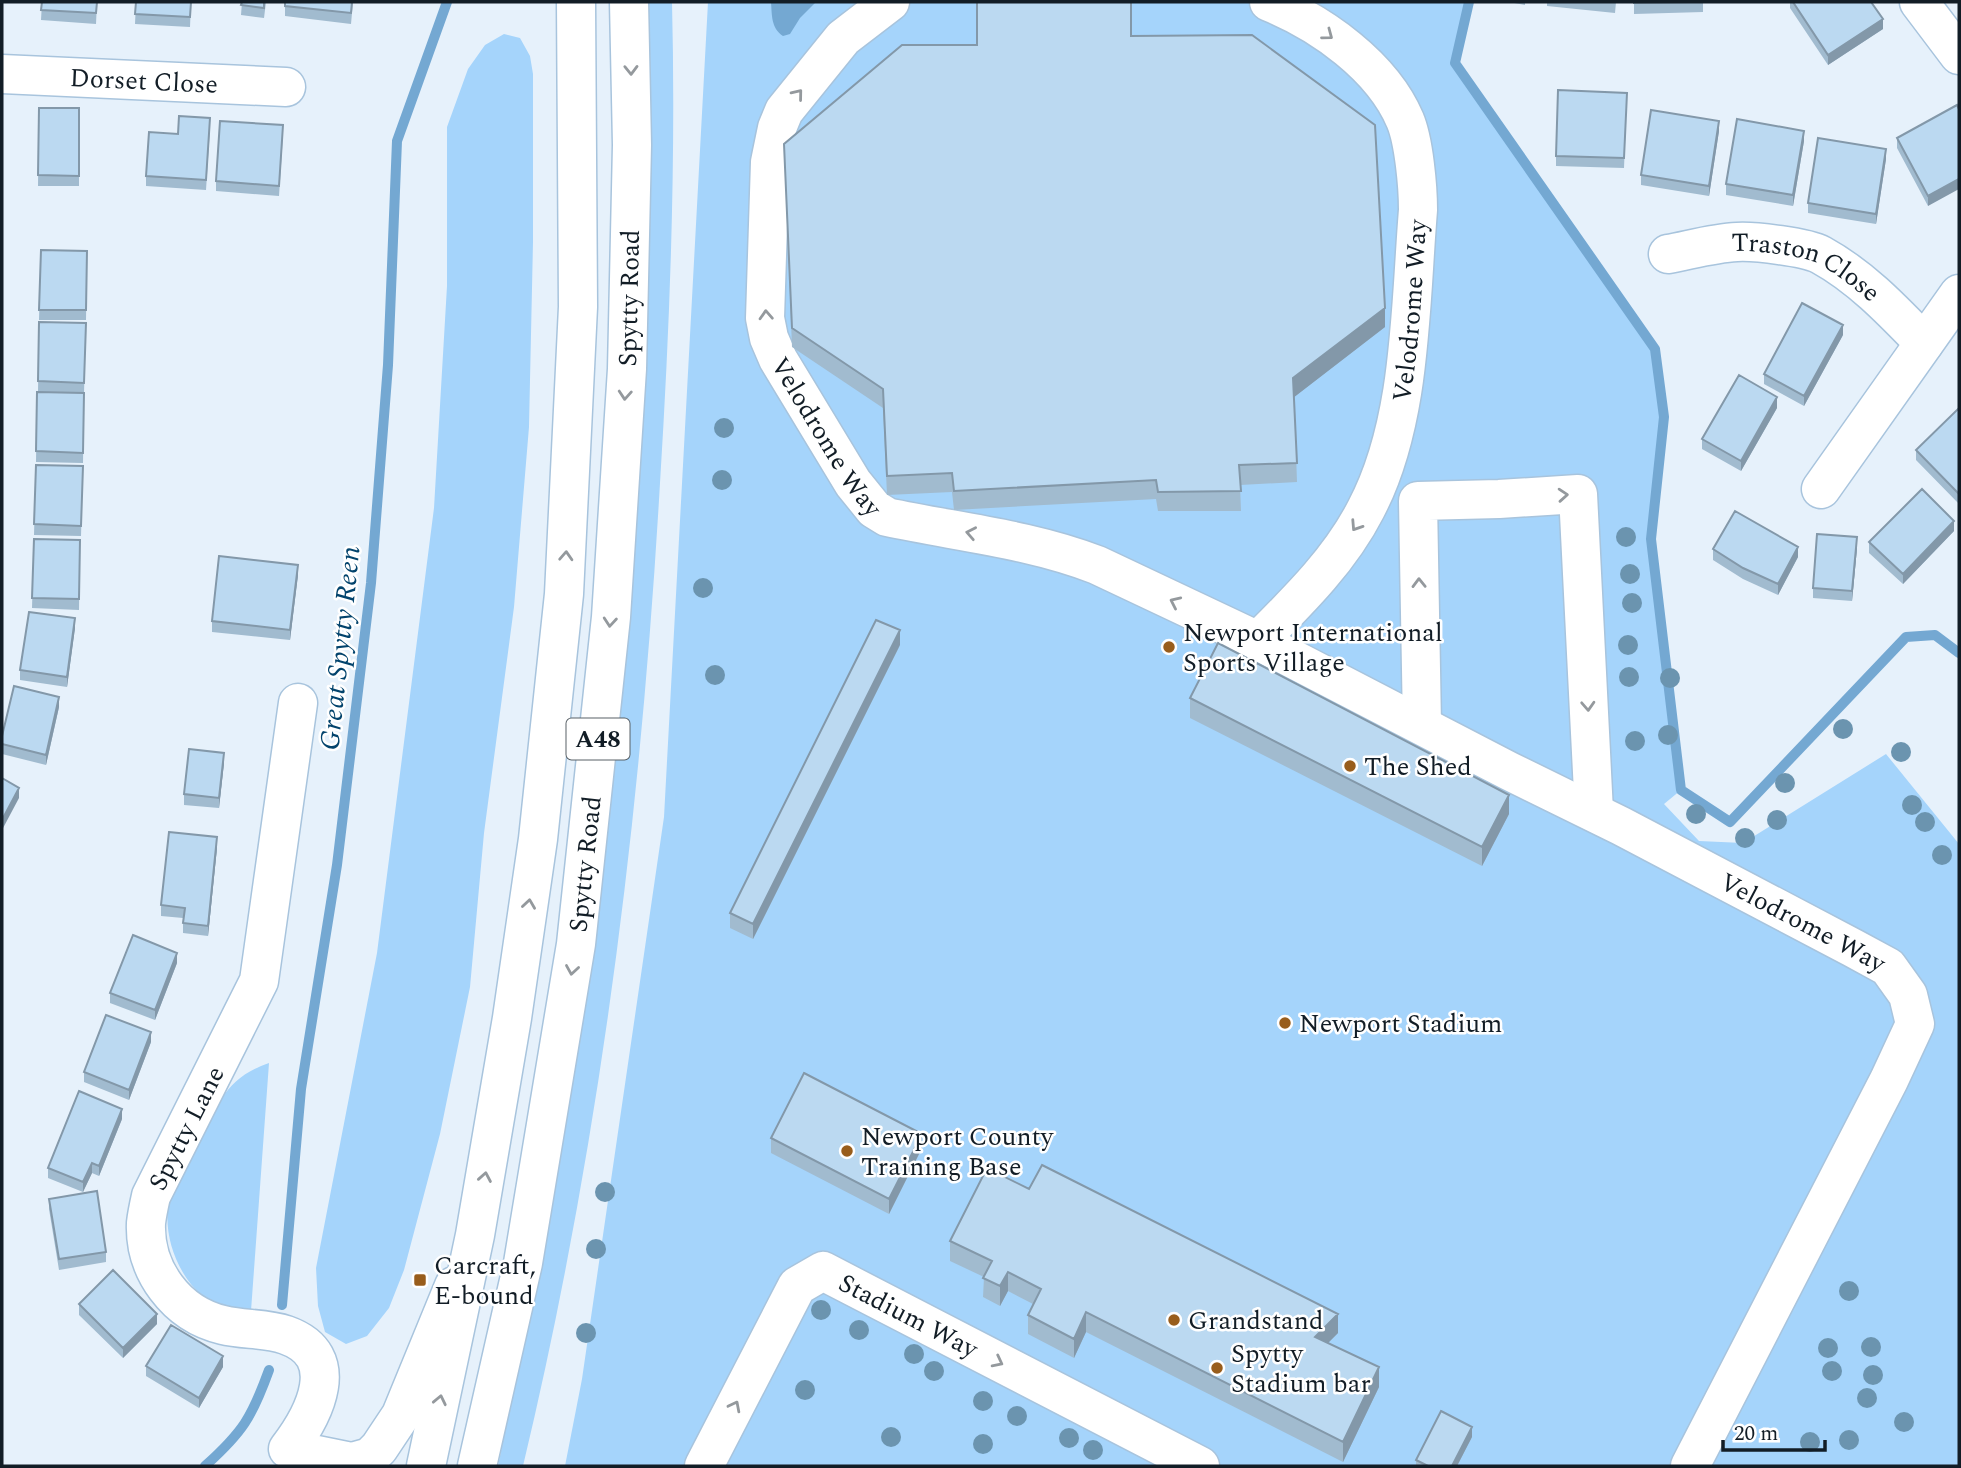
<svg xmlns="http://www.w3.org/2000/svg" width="1961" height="1468" font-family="Spectral,serif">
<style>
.green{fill:#a5d4fb}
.water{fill:#74a8d2}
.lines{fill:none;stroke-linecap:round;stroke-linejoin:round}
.stream{stroke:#74a8d2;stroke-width:10}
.minor-casing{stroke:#a8c4dd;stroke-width:41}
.major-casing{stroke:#a8c4dd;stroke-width:41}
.minor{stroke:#fff;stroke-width:38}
.major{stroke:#fff;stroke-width:38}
.tree{fill:#6b94af}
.wall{fill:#a1bbcf}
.shaded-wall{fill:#8398a9}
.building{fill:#bbd9f1;stroke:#8398a9;stroke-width:2}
.oneway{stroke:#94999d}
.poi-dot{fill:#985d1c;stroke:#fff;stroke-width:2.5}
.labels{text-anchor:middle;stroke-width:5;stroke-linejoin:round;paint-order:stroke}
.shield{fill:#fff;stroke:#596167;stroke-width:2}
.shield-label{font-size:24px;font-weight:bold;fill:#121d26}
.street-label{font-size:26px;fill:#121d26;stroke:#fff}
.poi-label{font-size:26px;fill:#121d26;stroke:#fff;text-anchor:start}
.water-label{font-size:28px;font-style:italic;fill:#02436c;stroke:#fff}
</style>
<rect width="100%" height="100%" fill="#e6f1fb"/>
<path class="green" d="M647,2H672C676,162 670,323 660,483C641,814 600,1144 523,1466H498L537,1272Z
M708,2H1470L1456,63L1655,349L1664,417L1651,539L1681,790L1664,804L1699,841L1743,843L1886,754L1959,844V1466H565L582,1379L664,817Z
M504,34L520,38L530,56L533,74V242L529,427L514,607L484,833L470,987L440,1134L404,1270L389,1308L367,1336L346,1344L325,1332L318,1306L316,1268L377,953L434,508L447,286V127L468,69L485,45Z
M269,1063L251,1311C235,1309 218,1308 205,1298C179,1278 164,1239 168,1207C172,1183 188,1160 199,1139C219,1103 226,1078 269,1063Z"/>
<path class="water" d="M771,2H816L800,18L790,34L783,36C771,28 772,15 771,2Z"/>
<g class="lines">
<path class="stream" d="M1469,2L1455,63L1655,349L1664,417L1651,539L1681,790L1730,822L1906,637L1935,635L1959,653
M282,1305L301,1089L337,865L371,583L388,365L397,141L447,2
M205,1466C243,1432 252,1417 269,1370"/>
<defs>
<g id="minor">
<path id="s1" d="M890,2L843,38L784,111L777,128L770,162L765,318L769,338L778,359L853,483L874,509L887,517C957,532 1030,539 1097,565L1258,641L1509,771L1621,826L1853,948L1888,967L1908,995L1915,1024L1889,1080L1690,1466"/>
<path d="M1919,2L1959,55"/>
<path id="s2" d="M2,74L286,87"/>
<path id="s3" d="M1668,254C1690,250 1714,243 1737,242C1755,241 1806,247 1821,255C1861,277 1893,311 1924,343"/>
<path d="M1821,489L1959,294"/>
<path id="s4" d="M1258,641C1298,601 1340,560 1366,509C1412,422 1410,306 1418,210C1418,187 1414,141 1405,120C1382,66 1321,23 1269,2"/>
<path d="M298,703L259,981L151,1196C149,1205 147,1214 146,1223C144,1270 176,1314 223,1325C243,1330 266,1328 286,1335C345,1356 314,1415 288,1449L352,1462L370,1457L379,1448L401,1415L454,1286"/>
<path d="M1422,725L1418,501L1499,499L1578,494L1594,812"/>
<path id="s5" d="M704,1466L797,1286L823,1271L1200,1466"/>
</g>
<g id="major">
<path d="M426,1466L475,1235L512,1018L538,839L564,594L578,307L576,2"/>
<path id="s6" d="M477,1466L523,1263L576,944L611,617L627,369L632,145L629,2"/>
</g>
</defs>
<use href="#minor" class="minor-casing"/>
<use href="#major" class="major-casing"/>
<use href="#minor" class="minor"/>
<use href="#major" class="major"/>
</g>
<g class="tree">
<circle cx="724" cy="428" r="10"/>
<circle cx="722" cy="480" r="10"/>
<circle cx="1626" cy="537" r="10"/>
<circle cx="1630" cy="574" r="10"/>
<circle cx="703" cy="588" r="10"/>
<circle cx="1632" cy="603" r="10"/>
<circle cx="1628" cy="645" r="10"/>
<circle cx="715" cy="675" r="10"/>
<circle cx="1629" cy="677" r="10"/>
<circle cx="1670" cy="678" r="10"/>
<circle cx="1843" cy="729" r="10"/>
<circle cx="1668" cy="735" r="10"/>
<circle cx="1635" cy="741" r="10"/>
<circle cx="1901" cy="752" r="10"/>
<circle cx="1785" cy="783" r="10"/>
<circle cx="1912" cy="805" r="10"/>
<circle cx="1696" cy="814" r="10"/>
<circle cx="1777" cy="820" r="10"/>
<circle cx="1925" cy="822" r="10"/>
<circle cx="1745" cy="838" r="10"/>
<circle cx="1942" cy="855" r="10"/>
<circle cx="605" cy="1192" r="10"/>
<circle cx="596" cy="1249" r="10"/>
<circle cx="1849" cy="1291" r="10"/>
<circle cx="821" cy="1310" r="10"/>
<circle cx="859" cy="1330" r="10"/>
<circle cx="586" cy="1333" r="10"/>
<circle cx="1871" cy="1347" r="10"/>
<circle cx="1828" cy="1348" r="10"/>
<circle cx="914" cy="1354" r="10"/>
<circle cx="934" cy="1371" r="10"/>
<circle cx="1832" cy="1371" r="10"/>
<circle cx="1873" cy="1375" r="10"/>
<circle cx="805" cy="1390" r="10"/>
<circle cx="1867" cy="1398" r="10"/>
<circle cx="983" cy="1401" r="10"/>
<circle cx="1017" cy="1416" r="10"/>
<circle cx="1904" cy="1422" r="10"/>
<circle cx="891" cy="1437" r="10"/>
<circle cx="1069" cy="1438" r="10"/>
<circle cx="1849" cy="1440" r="10"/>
<circle cx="1810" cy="1442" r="10"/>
<circle cx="983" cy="1444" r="10"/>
<circle cx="1093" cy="1450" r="10"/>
</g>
<path class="wall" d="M42,2H97L96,24L41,20Z
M136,2H191L190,27L135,24Z
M242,2H266L264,18L241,15Z
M285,2H353L351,24L285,16Z
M1509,2H1525V5Z
M1547,2H1616L1615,13L1547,6Z
M1634,2H1703V12L1634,14Z
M1790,2H1871L1883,29L1828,65L1790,8Z
M1131,36L1385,327L1294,397L1297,482L1240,485L1241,511H1158L1156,499L954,510L952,492L887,495L883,408L792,347L784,144L977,45Z
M1627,93L1624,168L1556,166V156Z
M1957,105L1928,206L1897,148V138Z
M39,108H79V186H38Z
M210,128L206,190L146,186V176L178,134Z
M1719,131L1709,196L1641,185V175Z
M283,135L279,196L216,191V181Z
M1804,141L1793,206L1726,195V184Z
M1886,159L1876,224L1808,213V203Z
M41,250L87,251L86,320H39Z
M39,322L86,323L84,393L38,392Z
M1843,335L1804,406L1764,384V374Z
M37,392L84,393L83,463L36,462Z
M1777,408L1741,471L1702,449V439Z
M1959,408V504L1916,460V450Z
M36,465L83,466L81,536L34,535Z
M1954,531L1903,584L1869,553V542Z
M34,539L80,540L79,610L32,608Z
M1857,548L1852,601L1813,598V588Z
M1713,549L1798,557L1778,595L1743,579L1713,560Z
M298,575L290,640L212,632V621Z
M75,628L67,687L20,680V670Z
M900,645L753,939L730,928V913Z
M1190,698L1509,814L1482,866L1190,718Z
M59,707L46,765L2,754V736Z
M224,763L219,808L184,805V794Z
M217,848L208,936L183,933V918L161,916V905Z
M177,963L155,1020L110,1003V993Z
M151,1042L129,1100L84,1082V1072Z
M122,1119L99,1176L92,1173L83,1192L48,1178V1168Z
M771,1138L922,1148L889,1214L771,1153Z
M1029,1189L1338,1333L1328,1343L1379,1387L1343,1462L1086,1332L1074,1358L1028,1334V1315L1033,1304L1008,1291L1000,1306L983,1297L984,1277L950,1261V1241Z
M49,1199L106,1252V1262L59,1270L49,1209Z
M79,1304L157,1324L123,1358L79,1315Z
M146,1366L223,1367L199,1408L146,1376Z
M1472,1437L1457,1466H1416V1460Z"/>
<path class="shaded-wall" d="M1883,19V29L1828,65V55Z
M1719,121V131L1709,196V186Z
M1804,131V141L1793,206V195Z
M1886,149V159L1876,224V214Z
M1959,179V189L1928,206V196Z
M1385,308V327L1293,398V378Z
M1843,325V335L1804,406V396Z
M1777,397V408L1741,471V461Z
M1954,521V531L1903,584V574Z
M1857,537V548L1852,601V591Z
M1798,547V557L1778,595V584Z
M298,565V575L290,640V630Z
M75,618V628L67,687V677Z
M900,630V645L753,939V924Z
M59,697V707L46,765V755Z
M224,753V763L219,808V798Z
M19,788V798L2,830V820Z
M1509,795V814L1482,866V847Z
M217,837V848L208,936V926Z
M177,953V963L155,1020V1010Z
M151,1032V1042L129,1100V1090Z
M122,1109V1119L99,1176V1166Z
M922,1134V1148L889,1214V1199Z
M92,1163V1173L83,1192V1182Z
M1008,1272V1291L1000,1306V1286Z
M1086,1312V1332L1074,1358V1339Z
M157,1314V1324L123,1358V1348Z
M1338,1314V1333L1315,1356V1337Z
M223,1356V1367L199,1408V1398Z
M1379,1367V1387L1343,1462V1442Z
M1472,1427V1437L1457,1466H1452Z"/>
<path class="building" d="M42,2H97L96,13L41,10Z
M136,2H191L190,17L135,14Z
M242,2H264V8L241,5Z
M285,2H352L351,13L285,6Z
M977,2H1131V36L1252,35L1375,125L1385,308L1293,378L1297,463L1239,465L1241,491L1158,492L1156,480L954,491L952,473L887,476L883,389L792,328L784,144L902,45H977Z
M1634,2H1692L1634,3Z
M1793,2H1871L1883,19L1828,55Z
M1558,90L1627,93L1624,158L1556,156Z
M1957,105L1959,109V179L1928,196L1897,138Z
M39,108H79V176L38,175Z
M1651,110L1719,121L1709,186L1641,175Z
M179,116L210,118L206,180L146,176L149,132L178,134Z
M1737,119L1804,131L1793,195L1726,184Z
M220,121L283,125L279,186L216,181Z
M1818,138L1886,149L1876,214L1808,203Z
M41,250L87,251L86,310H39Z
M1802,303L1843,325L1804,396L1764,374Z
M39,322L86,323L84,383L38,381Z
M1739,375L1777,397L1741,461L1702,439Z
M37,392L84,393L83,453L36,451Z
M1959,408V494L1916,450Z
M36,465L83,466L81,526L34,524Z
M1922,489L1954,521L1903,574L1869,542Z
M1735,511L1798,547L1778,584L1743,568L1713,549Z
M1817,534L1857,537L1852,591L1813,588Z
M34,539L80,540L79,599L32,598Z
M219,556L298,565L290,630L212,621Z
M29,612L75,618L67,677L20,670Z
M876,620L900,630L753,924L730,913Z
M1218,643L1509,795L1482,847L1190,698Z
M14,686L59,697L46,755L2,744V736Z
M189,749L224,753L219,798L184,794Z
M2,778L19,788L2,820Z
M169,832L217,837L208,926L183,923L185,908L161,905Z
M133,935L177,953L155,1010L110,993Z
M106,1015L151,1032L129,1090L84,1072Z
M804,1073L922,1134L889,1199L771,1138Z
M79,1091L122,1109L99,1166L92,1163L83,1182L48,1168Z
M1042,1165L1338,1314L1315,1337L1379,1367L1343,1442L1086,1312L1074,1339L1028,1315L1041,1289L1008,1272L1000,1286L983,1278L992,1261L950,1241L987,1168L1029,1189Z
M97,1191L106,1252L59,1259L49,1199Z
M113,1270L157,1314L123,1348L79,1304Z
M171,1325L223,1356L199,1398L146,1366Z
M1441,1411L1472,1427L1452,1466H1428L1416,1460Z"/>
<defs><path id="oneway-chevron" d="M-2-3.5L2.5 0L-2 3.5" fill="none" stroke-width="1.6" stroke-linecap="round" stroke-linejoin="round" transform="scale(1.75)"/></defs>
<g class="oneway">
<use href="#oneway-chevron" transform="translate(1328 35) rotate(37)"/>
<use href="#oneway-chevron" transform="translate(631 70) rotate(89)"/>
<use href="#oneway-chevron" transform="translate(798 94) rotate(-51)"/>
<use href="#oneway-chevron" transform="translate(766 315) rotate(-93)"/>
<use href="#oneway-chevron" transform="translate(625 395) rotate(94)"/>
<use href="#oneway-chevron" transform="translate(1563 495) rotate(-4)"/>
<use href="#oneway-chevron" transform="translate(1356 526) rotate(123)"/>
<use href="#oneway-chevron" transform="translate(971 533) rotate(-169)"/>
<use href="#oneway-chevron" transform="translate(566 556) rotate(-87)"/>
<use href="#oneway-chevron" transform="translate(1419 583) rotate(-91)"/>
<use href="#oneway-chevron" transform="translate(1175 602) rotate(-155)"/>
<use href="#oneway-chevron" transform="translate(610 622) rotate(95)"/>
<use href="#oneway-chevron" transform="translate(1588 706) rotate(87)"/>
<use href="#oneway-chevron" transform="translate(529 904) rotate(-82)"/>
<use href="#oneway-chevron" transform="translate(572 970) rotate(99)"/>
<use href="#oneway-chevron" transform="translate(485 1177) rotate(-80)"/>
<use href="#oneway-chevron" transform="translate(998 1362) rotate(27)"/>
<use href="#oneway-chevron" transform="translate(440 1400) rotate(-78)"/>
<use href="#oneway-chevron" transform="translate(735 1406) rotate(-63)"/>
</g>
<g class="poi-dot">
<circle cx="1169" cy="647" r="7"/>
<circle cx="1350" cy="766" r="7"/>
<circle cx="1285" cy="1023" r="7"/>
<circle cx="847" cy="1151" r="7"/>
<rect x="413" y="1273" width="14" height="14" rx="3.5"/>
<circle cx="1174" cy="1320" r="7"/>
<circle cx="1217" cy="1368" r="7"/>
</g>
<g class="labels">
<rect class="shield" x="566.5" y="718.5" width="63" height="41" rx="5"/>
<g class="shield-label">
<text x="598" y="747">A48</text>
</g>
<g class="street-label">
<text dy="9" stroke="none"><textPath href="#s2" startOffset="142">Dorset Close</textPath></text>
<text dy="9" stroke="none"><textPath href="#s3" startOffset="145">Traston Close</textPath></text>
<text dy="9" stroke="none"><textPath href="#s6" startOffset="1180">Spytty Road</textPath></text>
<text dy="9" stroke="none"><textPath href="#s4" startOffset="376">Velodrome Way</textPath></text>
<text dy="9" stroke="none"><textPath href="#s1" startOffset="497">Velodrome Way</textPath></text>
<text dy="9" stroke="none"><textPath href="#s6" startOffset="612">Spytty Road</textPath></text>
<text dy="9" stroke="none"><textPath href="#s1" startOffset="1606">Velodrome Way</textPath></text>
<text transform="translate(186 1128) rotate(-63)" y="9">Spytty Lane</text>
<text dy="9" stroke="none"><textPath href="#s5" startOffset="329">Stadium Way</textPath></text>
</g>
<g class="poi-label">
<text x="1183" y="641">Newport International<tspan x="1183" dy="30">Sports Village</tspan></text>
<text x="1364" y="775">The Shed</text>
<text x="1299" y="1032">Newport Stadium</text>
<text x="861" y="1145">Newport County<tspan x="861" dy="30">Training Base</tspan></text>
<text x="434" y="1274">Carcraft,<tspan x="434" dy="30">E-bound</tspan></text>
<text x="1188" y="1329">Grandstand</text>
<text x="1231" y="1362">Spytty<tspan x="1231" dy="30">Stadium bar</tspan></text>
</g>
<g class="water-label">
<text transform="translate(339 648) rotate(-84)" y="10">Great Spytty Reen</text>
</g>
</g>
<rect width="1961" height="1468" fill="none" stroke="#121d26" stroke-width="7"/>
<path d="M1723 1440v10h102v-10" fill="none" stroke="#121d26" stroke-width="3.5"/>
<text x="1734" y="1440" font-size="21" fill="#121d26" stroke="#ffffff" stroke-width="5" paint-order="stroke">20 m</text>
</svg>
